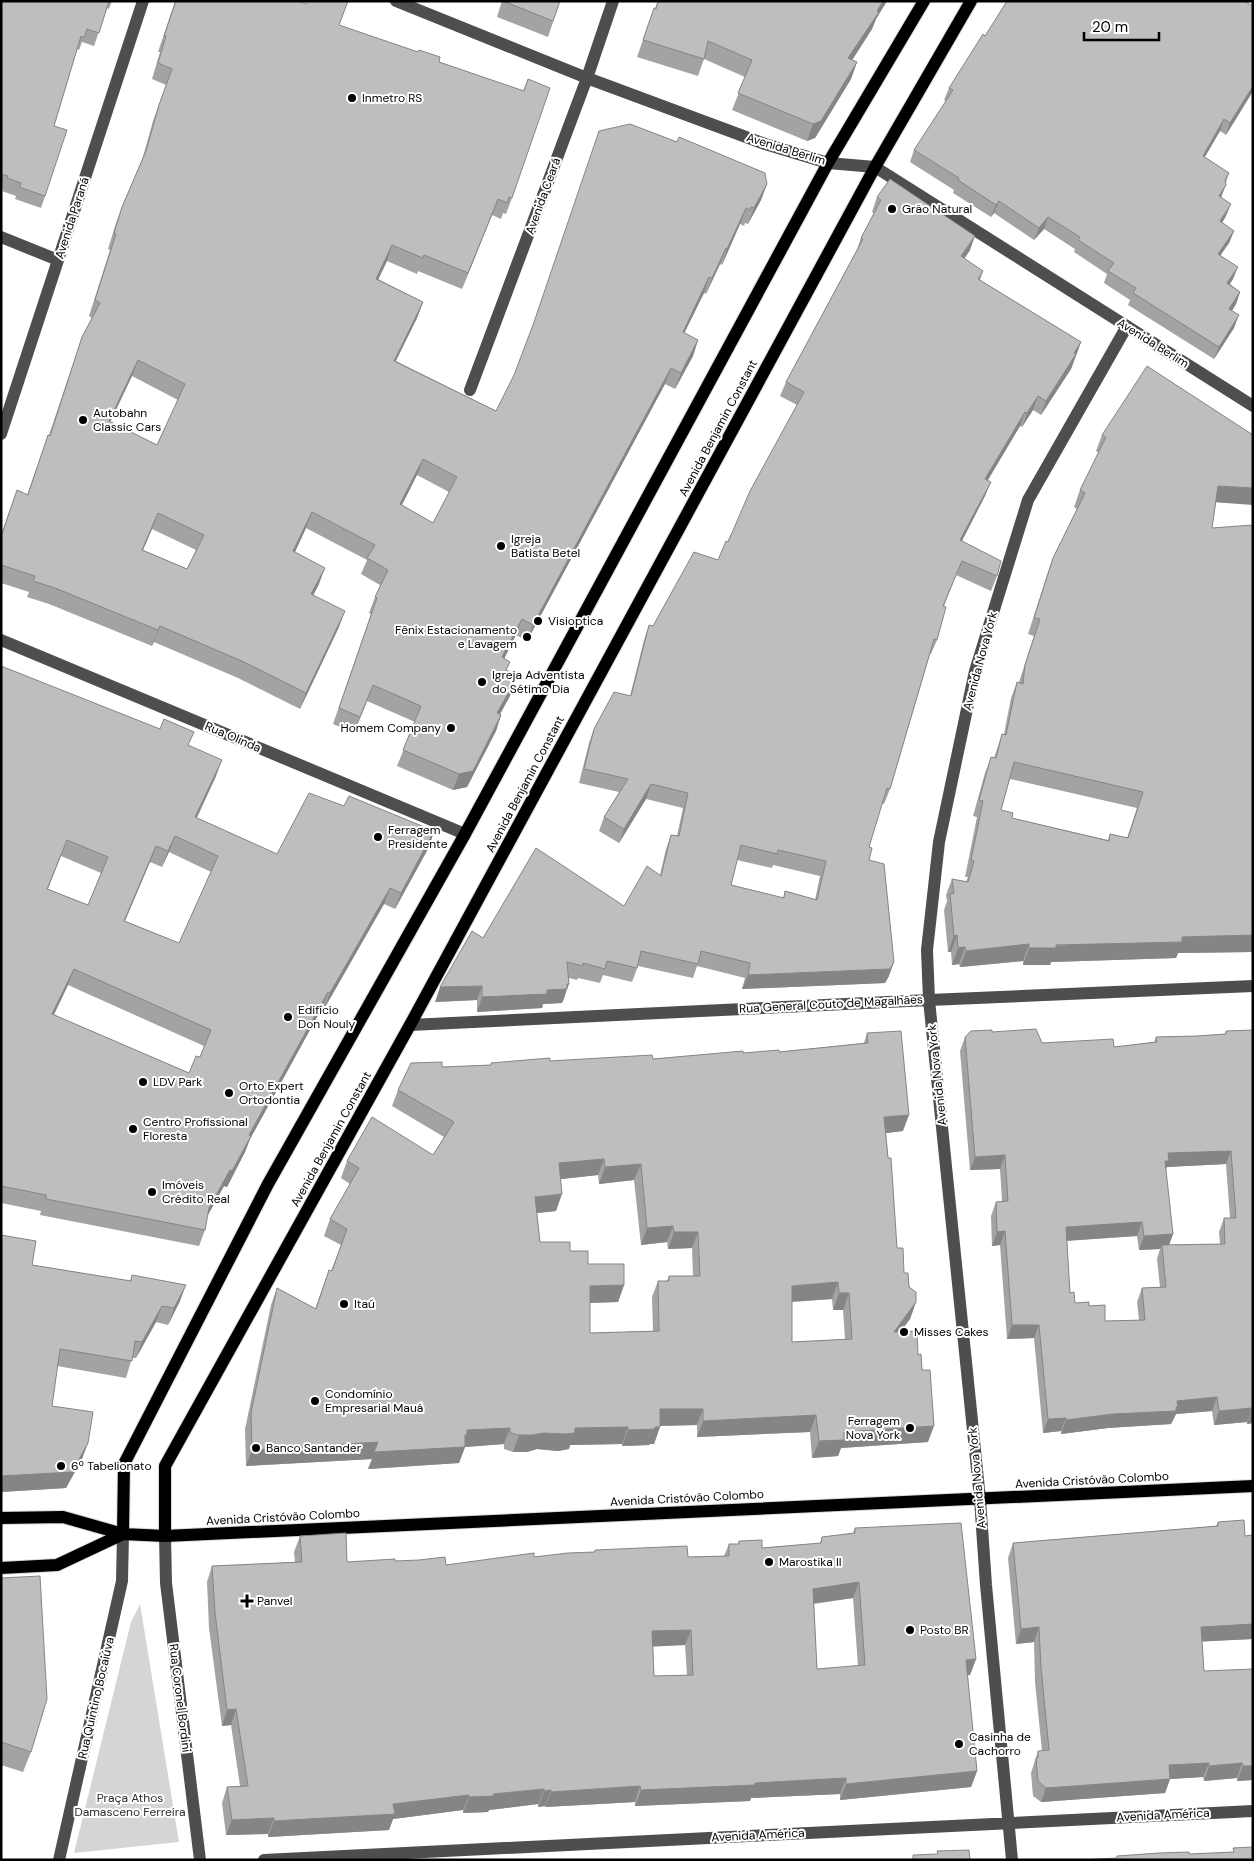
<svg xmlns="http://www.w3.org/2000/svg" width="1254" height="1861" font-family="'DM Sans',sans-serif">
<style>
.green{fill:#d5d5d5}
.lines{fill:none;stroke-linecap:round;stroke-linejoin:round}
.major-casing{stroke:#dbdbdb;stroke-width:14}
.minor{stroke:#4e4e4e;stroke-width:12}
.major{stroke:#000;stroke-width:12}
.wall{fill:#a3a3a3;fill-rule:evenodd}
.shaded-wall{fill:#858585}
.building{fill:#bebebe;stroke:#858585;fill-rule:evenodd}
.poi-dot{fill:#000;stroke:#fff;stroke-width:2}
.labels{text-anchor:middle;stroke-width:4;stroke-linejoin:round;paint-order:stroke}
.poi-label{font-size:12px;fill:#000;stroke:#fff;text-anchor:start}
.street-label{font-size:12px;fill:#000;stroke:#fff}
.park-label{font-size:12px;fill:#2c2c2c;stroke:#fff}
</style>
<rect width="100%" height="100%" fill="#fff"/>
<path class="green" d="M140,1604L179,1842L74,1853L131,1622Z"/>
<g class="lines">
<defs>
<path id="major" d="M1,1518L63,1517L123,1534L165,1536L1253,1486
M123,1534L124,1464L268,1184L465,834L828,163L924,1
M165,1536V1466L410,1025L875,167L971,1
M1,1568L57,1565L123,1534"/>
</defs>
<use href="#major" class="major-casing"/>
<path class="minor" d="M396,1L587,78L765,144L828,163L875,167L1253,406
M1,237L58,260
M470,390L587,78L613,1
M1,434L143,1
M1,640L465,834
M410,1025L929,1000L1253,986
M165,1536L166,1583L200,1860
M59,1860L122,1581L123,1534
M264,1860L1253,1811
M1012,1860L986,1585L980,1499L929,1000L927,950L939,842L975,671L1028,500L1127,326"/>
<use href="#major" class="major"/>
</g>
<path class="wall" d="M1,1H112L109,9L107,8L94,46L82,42L79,50L77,49L54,126L45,196L41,208L15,199L16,196L2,191L3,189L1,188Z
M175,1H298L339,25L439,62L523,91L528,79L512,198L506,214L503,213L501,219L492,215L462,289L418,271L417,274L387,261L378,279L423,302L417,318L396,361L496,411L767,184L761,200L748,224L745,223L744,226L740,224L722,265L720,264L706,294L704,293L684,333L698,340L693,356L675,389L665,384L527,641L516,635L504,658L512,692L500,714L501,715L496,731L467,787L453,790L397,766L415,722L367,701L354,733L333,724L371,614L369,613L375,597L380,585L361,574L367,560L306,528L295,552L319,584L313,596L339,627L300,709L238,678L154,642L152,646L49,604L27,597L29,592L1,583V535L11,506L17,490L27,495L48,435H49L82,337L92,318L89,316L110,250L108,249L116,223L122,207L142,160L153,121L166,85L152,79L160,52H158ZM132,376L178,400L157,445L110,422ZM417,475L449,492L433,523L402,505ZM152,529L196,550L187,569L143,550Z
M502,1H560L548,37L497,17Z
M658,1H887L876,19L872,29L852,60L857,62L851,79L815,138L807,141L732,110L745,77L704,59L698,76L637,57L654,8H655Z
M1253,6V91L1226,135L1220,131L1205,157L1229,173L1221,198L1226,216L1222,223L1234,231L1229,243L1220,256L1233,279L1230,284L1240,292L1236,304L1232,311L1234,328L1214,359L1128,305L1130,300L1104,283L1107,274L1074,252L1075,249L1044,229L1034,240L994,213L991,217L953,193L954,190L910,162L914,150L946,101L944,100L949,88L985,36Z
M877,197L970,250L964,259L983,271L980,280L1081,342L1071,369L1041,415L1033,410L1022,427L1020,426L988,480L985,496L962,541L997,576L991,591L956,575L944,606L937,640L931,654H930L890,789L884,804L882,803L869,847V860L889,976L885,983L742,989L745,978L697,966L693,978L638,966L632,982L603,975L600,983L578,978L577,980L569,978L564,999L562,1003L543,1004L542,1008L477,1012V1000L435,1002L483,938L624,906L660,875L666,849L671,835L677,836L683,808L646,799L619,843L599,831L604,817L619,792L579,783L589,743L594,729L630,696L644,640L649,625L653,626L718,560L797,405L780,396L786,382L856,252L861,238L874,213L872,212ZM737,860L772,868L773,865L820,876L815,900L785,891L783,898L731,885Z
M1102,435L1216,502L1212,528L1253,525V952L1178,953L1176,958L1051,962L1050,965H1023V961L960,967L959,964L952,965L951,952H948L944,910L947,901L946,895L952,879L966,882L968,877H965L977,817L973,816L985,773L991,757L994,758L1002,734H1004L1011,698L1017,682H1019L1034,636L1028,634L1047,575L1053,558L1077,509L1074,507L1080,490L1099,453L1096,451ZM1010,779L1137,808L1127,838L1110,834L1108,840L1012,818L1001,810Z
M1,666L189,745L216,776L197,818L277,854L344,806L434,831L429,847L395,909L384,904L324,1009L322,1008L250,1139L245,1152L227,1187L224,1186L207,1216L205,1230L199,1246L40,1215L41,1211L1,1203ZM169,852L211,872L179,943L125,921L150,862L162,867ZM61,856L101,873L88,905L48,889ZM68,985L204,1046L200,1057L189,1073L54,1015Z
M1226,1031L1253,1423L1247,1424V1422L1214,1425L1212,1411L1176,1414L1171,1424L1108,1428L1061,1434V1431L1043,1433L1034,1338L1007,1339L1000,1245L992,1246L991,1216L996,1202L1002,1201L1000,1169L970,1170L960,1051L965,1037L992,1032L1042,1043L1114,1047L1154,1042L1156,1037L1197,1036L1225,1034ZM1226,1164L1230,1218H1224L1219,1232L1220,1244L1169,1245L1173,1234L1165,1170L1167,1167ZM1137,1236L1139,1250L1160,1249L1157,1259L1160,1287L1142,1288L1137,1302L1139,1320L1105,1321L1089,1306L1075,1303L1070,1293L1067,1241Z
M867,1033L903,1131L886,1133L897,1248L904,1273L916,1302L910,1319L900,1332L918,1355L922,1370L928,1442L841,1448L838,1456L812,1458L810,1432L697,1437V1425L660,1426L654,1444H650L649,1445L622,1446V1444L570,1445L569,1449L558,1451L537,1449L527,1452H513L504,1449V1444L465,1447L459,1463L368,1469L372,1459L246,1466L245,1429L271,1305L277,1288L315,1309L329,1270L331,1271L341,1245L324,1236L330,1219L350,1184L341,1178L347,1161L433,1155L444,1137L392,1106L398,1090L442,1067L491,1065V1063L550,1061L653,1059L743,1053L779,1052L864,1043ZM598,1175L599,1184L634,1180L641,1245L667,1242L668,1249L692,1248L693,1276H669L667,1281H658L652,1297L653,1331L590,1333V1303L618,1302L624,1285L588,1264L570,1251L540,1242L537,1213L556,1211L561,1179ZM832,1299L833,1310H843L845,1339L792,1342V1302Z
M32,1265L130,1281L132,1275L180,1301L168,1325L156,1322L136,1358H132L126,1378L57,1366L52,1406L82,1459L66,1488L1,1492Z
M1218,1522L1245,1536L1253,1535V1639L1202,1641L1204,1671L1253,1780L1237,1781V1778L1204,1781L1203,1777L1170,1779L1165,1793L1041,1802L1033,1796L1031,1773L1038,1751H1042L1035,1682L1034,1642L1016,1644L1008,1558L1013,1543L1216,1526Z
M855,1528L976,1659L970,1675H967L977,1771L971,1787L840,1800V1794L751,1798L750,1801L635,1806V1802L545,1807V1806L538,1807V1804L489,1810L488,1812L463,1813V1810L393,1819L389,1830L268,1837V1834L226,1835L222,1803L227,1787L240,1786L231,1725L222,1726L209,1628L207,1582L212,1566L295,1562L294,1552L300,1536L347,1562L395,1561L446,1565L594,1552L595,1550L688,1557L724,1556L729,1544H738L739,1541L762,1548L820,1543L822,1537L853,1533ZM853,1598L858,1666L817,1669L814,1604ZM685,1645L687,1675L654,1676L653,1646Z
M1,1578L31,1752L23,1772L1,1765Z"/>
<path class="shaded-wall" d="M883,1H887L876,19L872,29L842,76L848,58Z
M857,62L851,79L815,138L807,141L813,124Z
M1253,86V91L1226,135L1230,123Z
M1224,119L1220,131L1198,168L1203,156Z
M767,184L761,200L748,224L754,208Z
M1226,185L1221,197L1219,196Z
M498,199L492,215L462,289L468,273Z
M999,201L994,213L991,217L996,205Z
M1231,204L1226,216L1215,234L1220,221Z
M746,208L740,224L722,265L727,249Z
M1048,217L1044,229L1034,240L1039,228Z
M1234,231L1229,243L1213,266L1218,254Z
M975,236L970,250L956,271L961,256Z
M392,245L387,261L371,295L376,279Z
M726,248L720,264L706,294L712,278Z
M1238,267L1233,279L1222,295L1227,283Z
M709,277L704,293L677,348L683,332Z
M1240,292L1236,304L1225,321L1229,309Z
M423,302L417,318L388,376L394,361Z
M1239,315L1234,328L1214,359L1219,347Z
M698,340L693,356L675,389L681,373Z
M1081,342L1071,369L1041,415L1046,401Z
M138,360L132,376L103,437L109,421Z
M671,368L665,384L527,641L533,625Z
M1038,396L1033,410L1022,427L1027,413Z
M1025,412L1020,426L980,493L985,479Z
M423,459L417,475L394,520L400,504Z
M991,482L985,496L955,554L960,540Z
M1218,486L1253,488V505L1212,502Z
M312,512L306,528L288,567L293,551Z
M158,513L152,529L136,566L142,550Z
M325,568L319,584L305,610L311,594Z
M345,611L339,627L300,709L306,693Z
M522,619L516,635L497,673L502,657Z
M160,626L154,642L152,646L158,630Z
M518,676L512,692L492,729L497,713Z
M373,685L367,701L354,733L360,717Z
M501,715L496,731L467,787L453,790L459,774Z
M222,760L216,776L189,833L195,817Z
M651,784L646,799L619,843L624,829Z
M434,831L429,847L395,909L401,893Z
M175,836L169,852L162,867L168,851Z
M156,846L150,862L118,937L124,921Z
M390,888L384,904L324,1009L330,993Z
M957,935L951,952H948L954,936Z
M1253,935V952L1178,953L1176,958L1051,962L1050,965H1023L1029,948L1182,937Z
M1029,944L1023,961L960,967L966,951Z
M965,947L959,964L952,965L958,948Z
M894,962L889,976L885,983L742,989L748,975Z
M74,969L68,985L46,1030L52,1014Z
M567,984H569L562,1003L543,1004L542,1008L477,1012L482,997L547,990Z
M482,986L477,1000L435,1002L440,987Z
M328,992L322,1008L250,1139L245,1152L227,1187L224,1186L203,1224L209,1208Z
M909,1115L903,1131L878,1134L884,1117Z
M1231,1151L1226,1164L1167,1167L1164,1175H1160L1168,1153Z
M1005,1155L1000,1169L970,1170L975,1157Z
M604,1159L598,1175L553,1180L559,1163Z
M641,1164L634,1180L599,1184L605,1167Z
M562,1194L556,1211L529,1214L535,1197Z
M1142,1222L1137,1236L1061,1241L1066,1227Z
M673,1226L667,1242L641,1245L647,1228Z
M1005,1231L1000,1245L992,1246L997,1232Z
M674,1232H698L692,1248L668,1249Z
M1173,1234L1168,1248L1162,1245L1160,1249L1139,1250L1144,1236Z
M838,1282L832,1299L786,1302L792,1286Z
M186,1285L180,1301L168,1325L174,1308Z
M624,1285L618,1302L584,1303L590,1286Z
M839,1293H849L843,1310H833Z
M916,1302L910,1319L888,1348L894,1332Z
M162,1306L156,1322L136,1358L142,1342Z
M1012,1325H1039L1034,1338L1007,1339Z
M1217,1397L1212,1411L1176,1414L1171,1424L1108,1428L1061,1434L1066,1420L1113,1414L1177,1401Z
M1252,1408L1247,1422L1214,1425L1219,1411Z
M660,1409H703L697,1425L654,1426Z
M1252,1410H1253V1423L1247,1424Z
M816,1415L810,1432L697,1437L703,1421Z
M1066,1418L1061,1431L1043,1433L1048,1419Z
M934,1426L928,1442L841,1448L838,1456L812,1458L819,1441L844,1432Z
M628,1427L622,1444L570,1445L569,1449L558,1451L537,1449L527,1452H513L519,1435L575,1428Z
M655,1427H660L654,1444H650L649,1445L622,1446L628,1430Z
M510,1428L504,1444L465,1447L459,1463L368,1469L372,1459L246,1466L252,1450L465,1435L467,1430Z
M88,1443L82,1459L66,1488L1,1492V1476Z
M859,1582L853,1598L808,1604L813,1589Z
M1253,1624V1639L1195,1642L1201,1627Z
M1039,1627L1034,1642L1016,1644L1021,1629Z
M691,1630L685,1645L646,1647L652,1631Z
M976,1659L970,1675L960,1676L966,1660Z
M236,1709L231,1725L222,1726L227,1710Z
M1209,1763L1203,1777L1170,1779L1165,1793L1041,1802L1046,1788L1169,1765Z
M1242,1763L1237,1778L1204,1781L1209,1766Z
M1243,1766H1253V1780L1237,1781Z
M977,1771L971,1787L840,1800L846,1784Z
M846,1778L840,1794L751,1798L750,1801L635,1806L641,1790L755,1783Z
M640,1786L635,1802L545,1807L551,1792Z
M544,1789L538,1804L489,1810L488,1812L463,1813L469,1797Z
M551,1790L545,1806L538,1807L544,1791Z
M469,1795L463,1810L393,1819L389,1830L268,1837L274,1821L393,1804Z
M274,1818L268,1834L226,1835L232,1820Z"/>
<path class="building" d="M1,1H109L99,33L87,29L84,38L81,36L54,126L67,130L45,196L19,187L21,183L7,178L8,176L1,174Z
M176,1H298L306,4L307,1H348L339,25L418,52L419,50L440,57L439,62L524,91L528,79L550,88L512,198L509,197L507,203L498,199L468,273L424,255L423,258L392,245L376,279L423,302L394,361L496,411L514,375L533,325L599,131L630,124L677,142L679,137L765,173L767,184L754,208L751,207L750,210L746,208L727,249L726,248L712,278L709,277L683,332L698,340L681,373L671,368L533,625L522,619L502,657L510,662L506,670L518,676L497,713L501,715L473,771L459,774L403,750L421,706L373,685L360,717L339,708L377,598L375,597L388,570L367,558L375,545L312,512L293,551L325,568L311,594L345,611L306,693L244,662L160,626L158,630L55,588L33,581L35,576L1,565V537L17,490L28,495L48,435L50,436L82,337L100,303L95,300L116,234L114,233L122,207L146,151L159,105L172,69L158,63L166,36H164ZM138,360L185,384L157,445L109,421ZM423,459L457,477L433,523L400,504ZM158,513L204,535L187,569L142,550Z
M503,1H560L553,21Z
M658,1H883L877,11L879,12L848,58L857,62L821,121L813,124L738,93L752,60L708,41L704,59L643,40L654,8L656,9Z
M1007,1H1244L1253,6V86L1230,123L1224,119L1203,156L1229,173L1225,180L1226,185L1219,196L1231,204L1220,221L1234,231L1218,254L1238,267L1227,283L1240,292L1229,309L1239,315L1219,347L1133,293L1136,288L1108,271L1114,263L1078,240L1080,237L1048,217L1039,228L999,201L996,205L958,180L959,178L914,150L953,90L949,88L983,34L985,36Z
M890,179L975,236L961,256L983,271L978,279L1081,342L1074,353L1076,354L1046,401L1038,396L1027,413L1025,412L985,479L991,482L960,540L1001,561L997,576L962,561L943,606L946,607L937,640L934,639L890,789L887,788L869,847L872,848L869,860L884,864L894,962L890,969L748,975L750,963L701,951L698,964L641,951L637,968L607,961L605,969L583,963V966L567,962L569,984H567V989L547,990V994L482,997V986L440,987L472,931L483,938L536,848L624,906L647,866L661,876L671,835L679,836L688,793L651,784L624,829L604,817L628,779L584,769L594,729L614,692L631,696L649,625L653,626L694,552L718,560L726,541L728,542L750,491L804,392L786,382L863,239L861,238L881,200L877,197ZM741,845L777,854L778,850L826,861L817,900L785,891L784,898L731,885Z
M1147,366L1253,435V488L1218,486L1212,528L1253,525V935L1182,937V942L1056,945V948H1029V944L966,951L965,947L958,948L957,935L954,936L950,894L954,893L952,879L968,882L974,861L971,860L983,801L979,800L991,757L996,758L1002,734L1006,735L1017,682L1023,684L1025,665L1040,619L1034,618L1053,558L1085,493L1080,490L1106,437L1102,435ZM1014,762L1143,792L1128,838L1110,834L1109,841L1012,818L1013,813L1001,810Z
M1,666L160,729L164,719L194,732L188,745L222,760L195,817L277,854L309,793L344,806L349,796L434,831L401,893L390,888L330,993L328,992L249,1135L251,1136L232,1171L230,1170L209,1208L205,1230L46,1199V1195L1,1186ZM175,836L218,856L179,943L124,921L156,846L168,851ZM67,840L108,857L88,905L47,889ZM74,969L211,1030L200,1057L196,1056L189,1073L52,1014Z
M1036,1029L1042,1043L1113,1039L1114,1047L1157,1042L1156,1037L1197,1036L1226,1034V1031L1253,1030V1410H1252V1408L1219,1411L1217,1397L1177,1401L1178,1407H1176V1411L1113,1414L1066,1420V1418L1048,1419L1039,1325H1012L1005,1231L997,1232L996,1202L1008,1201L1005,1155L975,1157L965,1037L971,1031L992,1030V1032ZM1231,1151L1236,1218H1224L1225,1244L1162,1245L1166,1287L1142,1288L1145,1320L1105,1321V1305L1089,1306V1302L1075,1303L1074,1292L1070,1293L1066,1227L1142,1222L1144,1236L1173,1234L1165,1161H1169L1168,1153Z
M901,1031L909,1115L884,1117L888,1158H891L897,1248H903L904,1273H908L909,1287L916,1292V1302L894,1332L917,1331L918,1355L921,1354L922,1370H930L934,1426L844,1432V1440L819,1441L816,1415L703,1421V1409H660V1427H655V1429L628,1430V1427L575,1428V1433L564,1434L543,1433L533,1435H519L510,1433V1428L467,1430V1435H465V1447L374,1452L378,1442L252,1450L251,1413L277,1288L316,1309L329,1270L332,1271L347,1229L330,1219L359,1168L347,1161L372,1117L433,1155L454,1122L398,1090L411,1063L442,1062V1067L491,1065V1063L550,1058V1061L652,1055L653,1059L743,1051V1053L779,1050V1052L868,1043L867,1033ZM604,1159L605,1167L641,1164L647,1228L673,1226L674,1232H698L700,1276H669V1281H658L659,1331L590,1333V1286L624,1285V1264H588V1251H570V1242H540L535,1197L562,1194L559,1163ZM838,1282L839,1293H849L852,1339L792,1342V1286Z
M1,1235L36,1241L32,1265L131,1281L132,1275L186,1285L174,1308L162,1306L142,1342L135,1341L132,1361L60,1349L52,1406L93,1412L88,1443L72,1472L1,1476Z
M1244,1520L1245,1536L1253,1535V1624L1201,1627L1204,1671L1253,1669V1766H1243L1242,1763L1209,1766V1763L1169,1765L1170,1779L1046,1788L1038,1781L1036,1758H1038V1751L1049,1750L1041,1667L1039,1627L1021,1629L1013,1543L1218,1526V1522Z
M961,1523L976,1659L966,1660L977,1771L846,1784V1778L755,1783V1785L641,1790L640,1786L551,1792V1790L544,1791V1789L493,1794L494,1796L469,1797V1795L393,1804L395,1814L274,1821V1818L232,1820L227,1787L248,1786L236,1709L227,1710L215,1613L212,1566L302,1562L300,1536L346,1533L347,1562L395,1559V1561L419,1560L445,1557L446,1565L534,1553V1557L568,1553L595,1552V1550L687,1546L688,1557L729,1556V1544H739V1541L762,1540V1548L821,1543L822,1537L855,1533V1528ZM859,1582L865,1665L817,1669L813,1589ZM691,1630L693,1675L654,1676L652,1631Z
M40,1576L47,1699L31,1752L1,1742V1578Z
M1253,1847V1860H1079L1117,1858V1856L1159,1853L1189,1852V1854L1234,1852L1233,1848Z
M969,1850L970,1860H913V1855L938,1854L937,1851Z"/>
<g class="poi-dot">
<circle cx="352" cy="98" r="5"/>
<circle cx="892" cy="209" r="5"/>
<circle cx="83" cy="420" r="5"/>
<circle cx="501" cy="546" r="5"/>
<circle cx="538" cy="621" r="5"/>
<circle cx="527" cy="637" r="5"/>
<circle cx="482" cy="682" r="5"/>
<circle cx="451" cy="728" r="5"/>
<circle cx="378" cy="837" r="5"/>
<circle cx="288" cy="1017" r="5"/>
<circle cx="143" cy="1082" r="5"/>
<circle cx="229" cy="1093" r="5"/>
<circle cx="133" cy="1129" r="5"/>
<circle cx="152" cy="1192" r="5"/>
<circle cx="344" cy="1304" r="5"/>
<circle cx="904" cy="1332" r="5"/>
<circle cx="315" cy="1401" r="5"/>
<circle cx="910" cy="1428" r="5"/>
<circle cx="256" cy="1448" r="5"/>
<circle cx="61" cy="1466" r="5"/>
<circle cx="769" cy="1562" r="5"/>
<path d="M244.5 1593.5h5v5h5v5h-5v5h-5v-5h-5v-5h5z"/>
<circle cx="910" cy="1630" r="5"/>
<circle cx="959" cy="1744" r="5"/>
</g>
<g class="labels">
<g class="poi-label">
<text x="362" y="102">Inmetro RS</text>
<text x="902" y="213">Grão Natural</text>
<text x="93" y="417">Autobahn<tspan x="93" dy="14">Classic Cars</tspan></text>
<text x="511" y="543">Igreja<tspan x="511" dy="14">Batista Betel</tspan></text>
<text x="548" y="625">Visioptica</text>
<text x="517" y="634" text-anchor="end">Fênix Estacionamento<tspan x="517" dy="14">e Lavagem</tspan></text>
<text x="492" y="679">Igreja Adventista<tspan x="492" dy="14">do Sétimo Dia</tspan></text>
<text x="441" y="732" text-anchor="end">Homem Company</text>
<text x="388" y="834">Ferragem<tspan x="388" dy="14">Presidente</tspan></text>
<text x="298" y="1014">Edifício<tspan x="298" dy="14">Don Nouly</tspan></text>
<text x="153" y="1086">LDV Park</text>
<text x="239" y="1090">Orto Expert<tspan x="239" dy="14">Ortodontia</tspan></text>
<text x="143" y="1126">Centro Profissional<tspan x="143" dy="14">Floresta</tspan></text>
<text x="162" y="1189">Imóveis<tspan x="162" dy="14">Crédito Real</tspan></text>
<text x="354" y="1308">Itaú</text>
<text x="914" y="1336">Misses Cakes</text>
<text x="325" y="1398">Condomínio<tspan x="325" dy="14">Empresarial Mauá</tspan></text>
<text x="900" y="1425" text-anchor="end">Ferragem<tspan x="900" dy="14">Nova York</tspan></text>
<text x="266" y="1452">Banco Santander</text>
<text x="71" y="1470">6º Tabelionato</text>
<text x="779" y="1566">Marostika II</text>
<text x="257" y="1605">Panvel</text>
<text x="920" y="1634">Posto BR</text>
<text x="969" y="1741">Casinha de<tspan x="969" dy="14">Cachorro</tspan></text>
</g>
<g class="street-label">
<text transform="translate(786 149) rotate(17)" y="4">Avenida Berlim</text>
<text transform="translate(543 196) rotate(-70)" y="4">Avenida Ceará</text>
<text transform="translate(72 218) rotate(-72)" y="4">Avenida Paraná</text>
<text transform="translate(1153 343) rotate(32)" y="4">Avenida Berlim</text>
<text transform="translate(718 428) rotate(-62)" y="4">Avenida Benjamin Constant</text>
<text transform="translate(980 661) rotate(-75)" y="4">Avenida Nova York</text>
<text transform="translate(233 737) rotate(23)" y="4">Rua Olinda</text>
<text transform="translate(525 784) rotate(-62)" y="4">Avenida Benjamin Constant</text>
<text transform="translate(831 1004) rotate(-3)" y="4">Rua General Couto de Magalhães</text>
<text transform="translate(937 1075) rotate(-96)" y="4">Avenida Nova York</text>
<text transform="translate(331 1139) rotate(-61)" y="4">Avenida Benjamin Constant</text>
<text transform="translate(977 1478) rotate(-95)" y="4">Avenida Nova York</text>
<text transform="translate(1092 1480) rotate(-3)" y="4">Avenida Cristóvão Colombo</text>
<text transform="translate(687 1498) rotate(-3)" y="4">Avenida Cristóvão Colombo</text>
<text transform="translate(283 1517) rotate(-3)" y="4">Avenida Cristóvão Colombo</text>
<text transform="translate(96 1698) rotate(-77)" y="4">Rua Quintino Bocaiúva</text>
<text transform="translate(180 1698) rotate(83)" y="4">Rua Coronel Bordini</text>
<text transform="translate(1163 1815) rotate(-3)" y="4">Avenida América</text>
<text transform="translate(758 1835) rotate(-3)" y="4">Avenida América</text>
</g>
<g class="park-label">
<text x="130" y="1802">Praça Athos<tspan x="130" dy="14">Damasceno Ferreira</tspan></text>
</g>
</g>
<rect width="1254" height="1861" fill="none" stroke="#000000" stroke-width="5"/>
<path d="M1084 32v8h75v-8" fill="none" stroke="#000000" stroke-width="2.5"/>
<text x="1092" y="32" font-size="15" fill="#000000" stroke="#ffffff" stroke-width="4" paint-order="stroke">20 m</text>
</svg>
